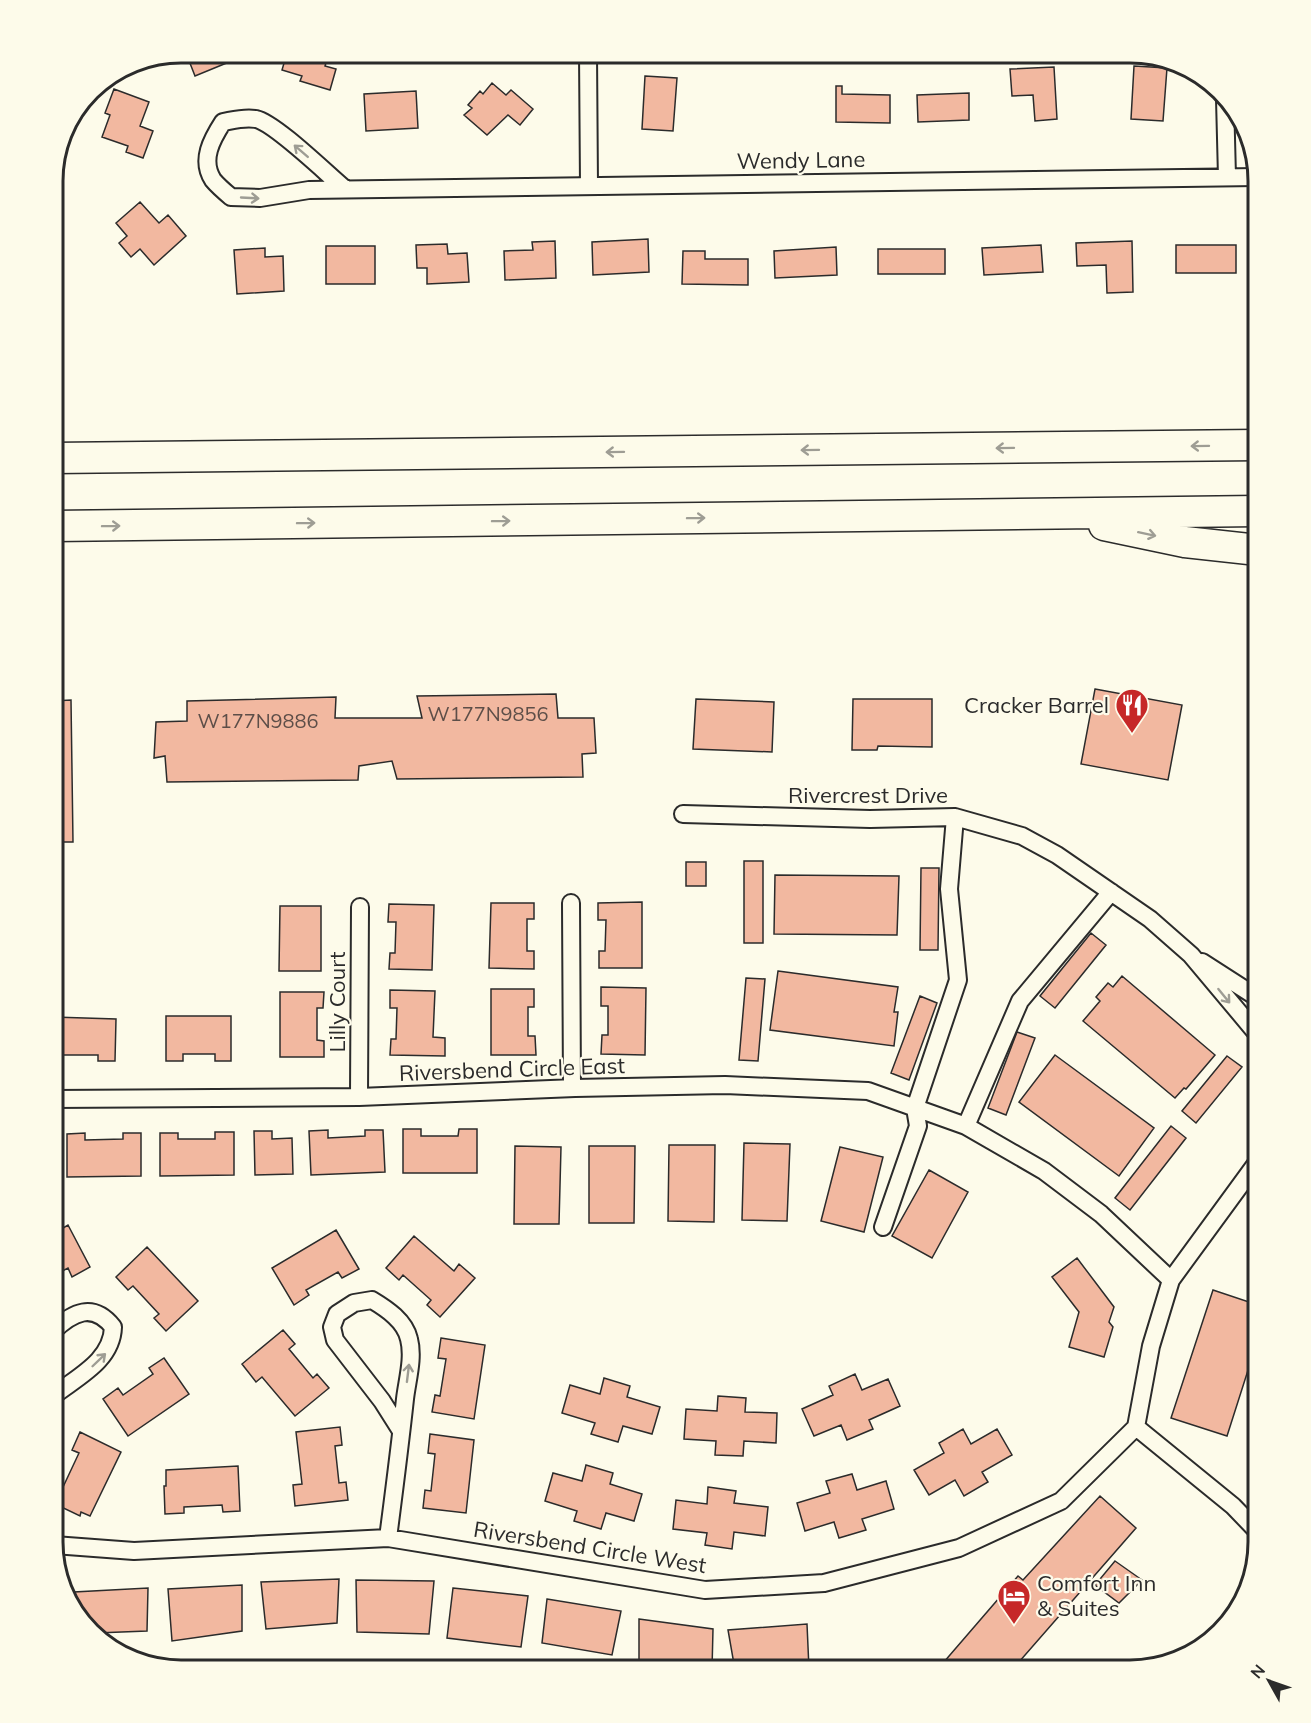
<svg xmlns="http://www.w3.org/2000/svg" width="1311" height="1723" font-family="Mulish,sans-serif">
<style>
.building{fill:#f2b8a0;stroke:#2b2b2b;stroke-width:1.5}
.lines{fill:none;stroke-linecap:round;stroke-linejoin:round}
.street-casing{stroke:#2b2b2b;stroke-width:20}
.highway-casing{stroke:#2b2b2b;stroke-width:33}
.street{stroke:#fdfbea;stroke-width:16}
.highway{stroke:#fdfbea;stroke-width:30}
.oneway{stroke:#9e9d94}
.labels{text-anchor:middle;stroke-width:4.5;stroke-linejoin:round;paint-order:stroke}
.number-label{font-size:20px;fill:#5d4e48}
.street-label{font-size:22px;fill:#2b2b2b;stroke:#fdfbea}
.poi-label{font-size:22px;fill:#2b2b2b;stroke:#fdfbea;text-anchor:end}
.rim{fill:none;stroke:#2b2b2b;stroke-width:3}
</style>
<rect width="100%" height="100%" fill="#fdfbea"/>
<path class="building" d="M186,53H245L246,55L195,76Z
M287,53H329L325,66L336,69L330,90L300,81L302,76L282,70Z
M480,53H528V59L480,58Z
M1134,66L1167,68L1163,121L1131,119Z
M1054,67L1057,119L1035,121L1033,95L1012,96L1010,69Z
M645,76L677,78L673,131L642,129Z
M492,83L506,95L511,90L533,109L520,125L508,115L487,135L464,115L472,108L468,105L480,91L483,94Z
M836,86H842V94L890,95V123L836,122Z
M114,89L149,102L140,126L153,131L143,158L126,152L128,146L102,137L110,115L105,113Z
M416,91L418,128L366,131L364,94Z
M969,93V120L918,122L917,95Z
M140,202L159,223L168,215L186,236L154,265L140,249L131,257L119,243L127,236L116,223Z
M648,239L649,272L593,275L592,242Z
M555,241L556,278L505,280L504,251L533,250L532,242Z
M1132,241L1133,292L1107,293L1106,265L1077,266L1076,243Z
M447,244L448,254L467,253L469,282L427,284V268H417L416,245Z
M1041,245L1043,272L984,275L982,248Z
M1176,245H1236V273H1176Z
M326,246H375V284H326Z
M836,247L837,275L775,278L774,251Z
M265,248V257L283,256L284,291L237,294L234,250Z
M878,249H945V274H878Z
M683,251H705V259H748V285L682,284Z
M1095,689L1182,705L1168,780L1081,764Z
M556,694L558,718H594L596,753L582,754L583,777L397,779L392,761L359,766L358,780L167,782L165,756L154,758L156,722L187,721V701L336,697L335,718H422L417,696Z
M696,699L774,702L772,752L693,749Z
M853,699H932V747L878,746L877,750H852Z
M71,700L73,842H53V701Z
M744,861H763V943H744Z
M686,862H706V886H686Z
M921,868H939L938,950H920Z
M775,875L899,876L897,935L774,934Z
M642,902V968H599V951H605L606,920H598V903Z
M491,903H534V919H527V951H534V969L489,968Z
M389,904L434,905L432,970L389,969L390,953H395L396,922H388Z
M280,906H321V971H279Z
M1091,933L1106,945L1055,1008L1040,996Z
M778,971L898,987L894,1012H898L894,1046L770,1030Z
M1122,976L1215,1055L1186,1089L1184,1088L1175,1098L1083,1021L1100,1001L1096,997L1108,983L1113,987Z
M746,978L765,979L758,1061L739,1060Z
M601,987L646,988L645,1055L601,1054L602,1035H608V1006H601Z
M491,989H534V1007H528V1036H535L536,1055H491Z
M390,990L435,991L433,1037L445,1038V1056L390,1055L391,1039H396L397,1008H390Z
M280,992H324L323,1008H317V1040L324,1041V1057H280Z
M920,996L937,1003L909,1080L891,1073Z
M166,1016H231V1061H215V1054H183V1061H166Z
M53,1017L116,1019L115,1061H98V1055H59V1062H53Z
M1017,1032L1035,1038L1006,1115L988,1108Z
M1055,1055L1154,1128L1119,1176L1019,1102Z
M1227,1056L1242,1067L1196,1123L1182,1111Z
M1171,1126L1186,1138L1130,1210L1115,1198Z
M403,1129H421V1136H458L459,1129H477V1173H403Z
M328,1130V1138L365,1136V1130H383L385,1172L311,1175L309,1131Z
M254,1131H272V1139L292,1138L293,1174L255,1175Z
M215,1132H234V1175L160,1176V1133H178V1139H215Z
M85,1133V1140L123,1139V1133H141V1176L67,1177V1134Z
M744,1143L790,1144L787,1221L742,1220Z
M669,1145H715L714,1222L668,1221Z
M515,1146L561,1147L559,1224H514Z
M589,1146H635L634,1223H589Z
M840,1147L883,1157L864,1232L821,1221Z
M929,1170L968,1192L932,1258L892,1236Z
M68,1225L90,1267L72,1277L68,1268L53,1276V1234Z
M336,1230L359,1269L342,1278L338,1272L306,1290L309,1295L294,1305L272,1268Z
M414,1236L454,1271L459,1264L475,1278L440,1317L427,1305L431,1300L403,1275L399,1280L386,1268Z
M147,1247L198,1301L166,1331L154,1318L159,1314L133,1286L128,1290L116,1277Z
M1077,1258L1114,1307L1109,1322L1113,1327L1104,1357L1069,1347L1079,1312L1052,1277Z
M1213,1290L1258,1305V1339L1227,1436L1171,1418Z
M283,1330L295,1344L289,1349L313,1378L317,1374L329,1388L295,1416L262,1377L256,1382L242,1364Z
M441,1338L485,1345L474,1419L432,1412L435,1395L440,1396L446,1359L438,1358Z
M164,1358L189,1394L128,1436L103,1399L118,1388L123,1395L153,1374L149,1368Z
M855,1374L862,1390L888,1379L900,1406L869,1420L873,1429L847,1440L841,1425L814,1436L802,1409L833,1395L829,1386Z
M604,1378L630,1386L627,1397L660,1407L652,1434L623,1426L618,1442L591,1434L595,1423L562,1413L570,1385L600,1394Z
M718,1396L746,1398L745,1412L777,1413L776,1443L744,1441L743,1456L715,1455L716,1441L684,1439L686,1409L717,1411Z
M340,1427L342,1445L335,1446L339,1483L346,1482L348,1500L295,1506L293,1485L302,1484L296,1432Z
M963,1429L971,1444L997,1429L1012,1455L982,1472L988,1482L964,1496L955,1480L929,1495L914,1470L944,1453L939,1443Z
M80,1432L121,1452L90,1516L81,1512L80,1516L53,1503V1496L58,1485L63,1487L79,1453L72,1450Z
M430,1434L474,1440L466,1513L423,1508L425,1490L431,1491L435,1454L428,1453Z
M586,1465L613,1473L610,1484L642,1494L634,1521L606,1513L601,1529L574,1521L577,1511L545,1501L553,1473L582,1481Z
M238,1466L240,1511L223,1512L222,1505L184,1507V1513L165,1514L164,1486H166V1470Z
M852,1474L857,1490L886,1481L894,1509L862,1519L866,1530L839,1538L834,1522L805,1531L797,1503L830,1493L826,1481Z
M708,1487L736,1491L734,1503L768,1507L765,1536L734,1532L732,1549L705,1545L707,1533L673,1529L676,1500L707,1504Z
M1100,1496L1136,1528L1012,1670H937L1018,1576L1023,1580Z
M1115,1561L1142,1580L1119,1603L1095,1585Z
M339,1579L337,1623L266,1629L261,1582Z
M356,1580L434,1581L429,1634L357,1632Z
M242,1585V1631L172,1641L168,1589Z
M148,1588L147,1631L96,1633L76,1614L74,1592Z
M453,1588L528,1596L521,1647L447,1638Z
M547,1599L621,1611L612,1655L542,1643Z
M639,1619L713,1629L712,1670L639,1663Z
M1220,1619L1225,1623L1198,1650L1195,1647Z
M807,1624L809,1669L735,1670L728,1630Z"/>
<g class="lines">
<defs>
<path id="street" d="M588,53L589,186
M1225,99L1227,177
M345,189C327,174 275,123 256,119C244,117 234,120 223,122C212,139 200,160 213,180C218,186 225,192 231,197L260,198L309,190L1257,177
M683,814L870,819L955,817L1022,836L1057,855L1150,919L1191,955L1258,1035
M571,903L572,1088
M1202,962L1258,998
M359,1097L360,907
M53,1099L359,1097L575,1088L725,1085L868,1091L966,1126L1044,1171L1101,1214L1171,1280L1151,1346L1136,1427L1061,1501L959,1548L824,1583L705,1590L388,1538L134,1551L54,1545
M966,1126L1020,1001L1111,892
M883,1227L918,1126L915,1108L958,980L949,889L955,817
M1171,1280L1258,1161
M53,1396C77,1377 112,1361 113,1327C93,1302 73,1312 53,1331
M1136,1427L1233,1506L1258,1532
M388,1538C394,1492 400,1445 405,1399C407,1381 414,1358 409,1339C405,1321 387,1309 372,1300L354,1303L337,1314L332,1327L335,1340L382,1401L401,1431"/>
<path id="highway" d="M53,458L1258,445
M1104,525L1185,542L1258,550
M53,526L1258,511"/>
</defs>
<use href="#street" class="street-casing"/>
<use href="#highway" class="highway-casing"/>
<use href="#street" class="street"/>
<use href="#highway" class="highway"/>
</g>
<defs><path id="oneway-shaft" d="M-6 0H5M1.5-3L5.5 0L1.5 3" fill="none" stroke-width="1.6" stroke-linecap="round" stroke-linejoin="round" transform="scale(1.5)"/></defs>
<g class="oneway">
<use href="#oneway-shaft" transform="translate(301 151) rotate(-139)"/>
<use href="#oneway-shaft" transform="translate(250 198) rotate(3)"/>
<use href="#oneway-shaft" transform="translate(1200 446) rotate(179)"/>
<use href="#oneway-shaft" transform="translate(1005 448) rotate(179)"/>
<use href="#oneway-shaft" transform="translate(810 450) rotate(179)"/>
<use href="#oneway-shaft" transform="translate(615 452) rotate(179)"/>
<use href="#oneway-shaft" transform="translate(696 518) rotate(-1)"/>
<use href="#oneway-shaft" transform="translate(501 521) rotate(-1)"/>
<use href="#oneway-shaft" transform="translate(306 523) rotate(-1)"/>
<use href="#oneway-shaft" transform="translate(111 526) rotate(-1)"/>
<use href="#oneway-shaft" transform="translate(1147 534) rotate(12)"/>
<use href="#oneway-shaft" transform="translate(1224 996) rotate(51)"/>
<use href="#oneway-shaft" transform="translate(99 1360) rotate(-44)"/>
<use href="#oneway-shaft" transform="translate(408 1373) rotate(-83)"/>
</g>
<defs>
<symbol id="restaurant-pin" viewBox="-11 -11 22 30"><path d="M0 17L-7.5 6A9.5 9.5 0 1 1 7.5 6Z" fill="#c62828" stroke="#fdfbea"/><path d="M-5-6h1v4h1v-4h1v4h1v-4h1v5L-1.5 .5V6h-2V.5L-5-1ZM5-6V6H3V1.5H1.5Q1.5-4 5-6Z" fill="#fff"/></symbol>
<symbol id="hotel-pin" viewBox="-11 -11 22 30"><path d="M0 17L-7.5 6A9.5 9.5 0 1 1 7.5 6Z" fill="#c62828" stroke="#fdfbea"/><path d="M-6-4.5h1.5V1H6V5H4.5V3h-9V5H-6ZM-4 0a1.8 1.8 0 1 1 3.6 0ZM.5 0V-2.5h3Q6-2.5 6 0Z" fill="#fff"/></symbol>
</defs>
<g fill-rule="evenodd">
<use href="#restaurant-pin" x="1113" y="686" width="38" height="52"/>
<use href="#hotel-pin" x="995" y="1577" width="38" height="52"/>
</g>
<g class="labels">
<g class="number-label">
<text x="488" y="721">W177N9856</text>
<text x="258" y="728">W177N9886</text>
</g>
<g class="street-label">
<text transform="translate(801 160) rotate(-1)" y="8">Wendy Lane</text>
<text x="868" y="803">Rivercrest Drive</text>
<text transform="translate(337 1002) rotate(-90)" y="8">Lilly Court</text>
<text transform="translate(512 1069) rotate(-2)" y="8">Riversbend Circle East</text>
<text transform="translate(590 1547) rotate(9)" y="8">Riversbend Circle West</text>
</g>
<g class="poi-label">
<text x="1109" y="713">Cracker Barrel</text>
<text x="1037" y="1591" text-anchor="start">Comfort Inn<tspan x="1037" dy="25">&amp; Suites</tspan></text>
</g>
</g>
<path d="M0 0H1311V1723H0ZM181 63H1130A118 118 0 0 1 1248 181V1542A118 118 0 0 1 1130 1660H181A118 118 0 0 1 63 1542V181A118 118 0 0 1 181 63Z" fill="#fdfbea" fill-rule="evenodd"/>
<path class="rim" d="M181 63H1130A118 118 0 0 1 1248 181V1542A118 118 0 0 1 1130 1660H181A118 118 0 0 1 63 1542V181A118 118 0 0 1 181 63Z"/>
<g transform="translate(1269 1681) rotate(310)" stroke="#fdfbea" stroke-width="4.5" paint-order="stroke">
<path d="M0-4.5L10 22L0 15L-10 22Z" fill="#2b2b2b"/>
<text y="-9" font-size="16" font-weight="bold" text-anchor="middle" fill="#2b2b2b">N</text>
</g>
</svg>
